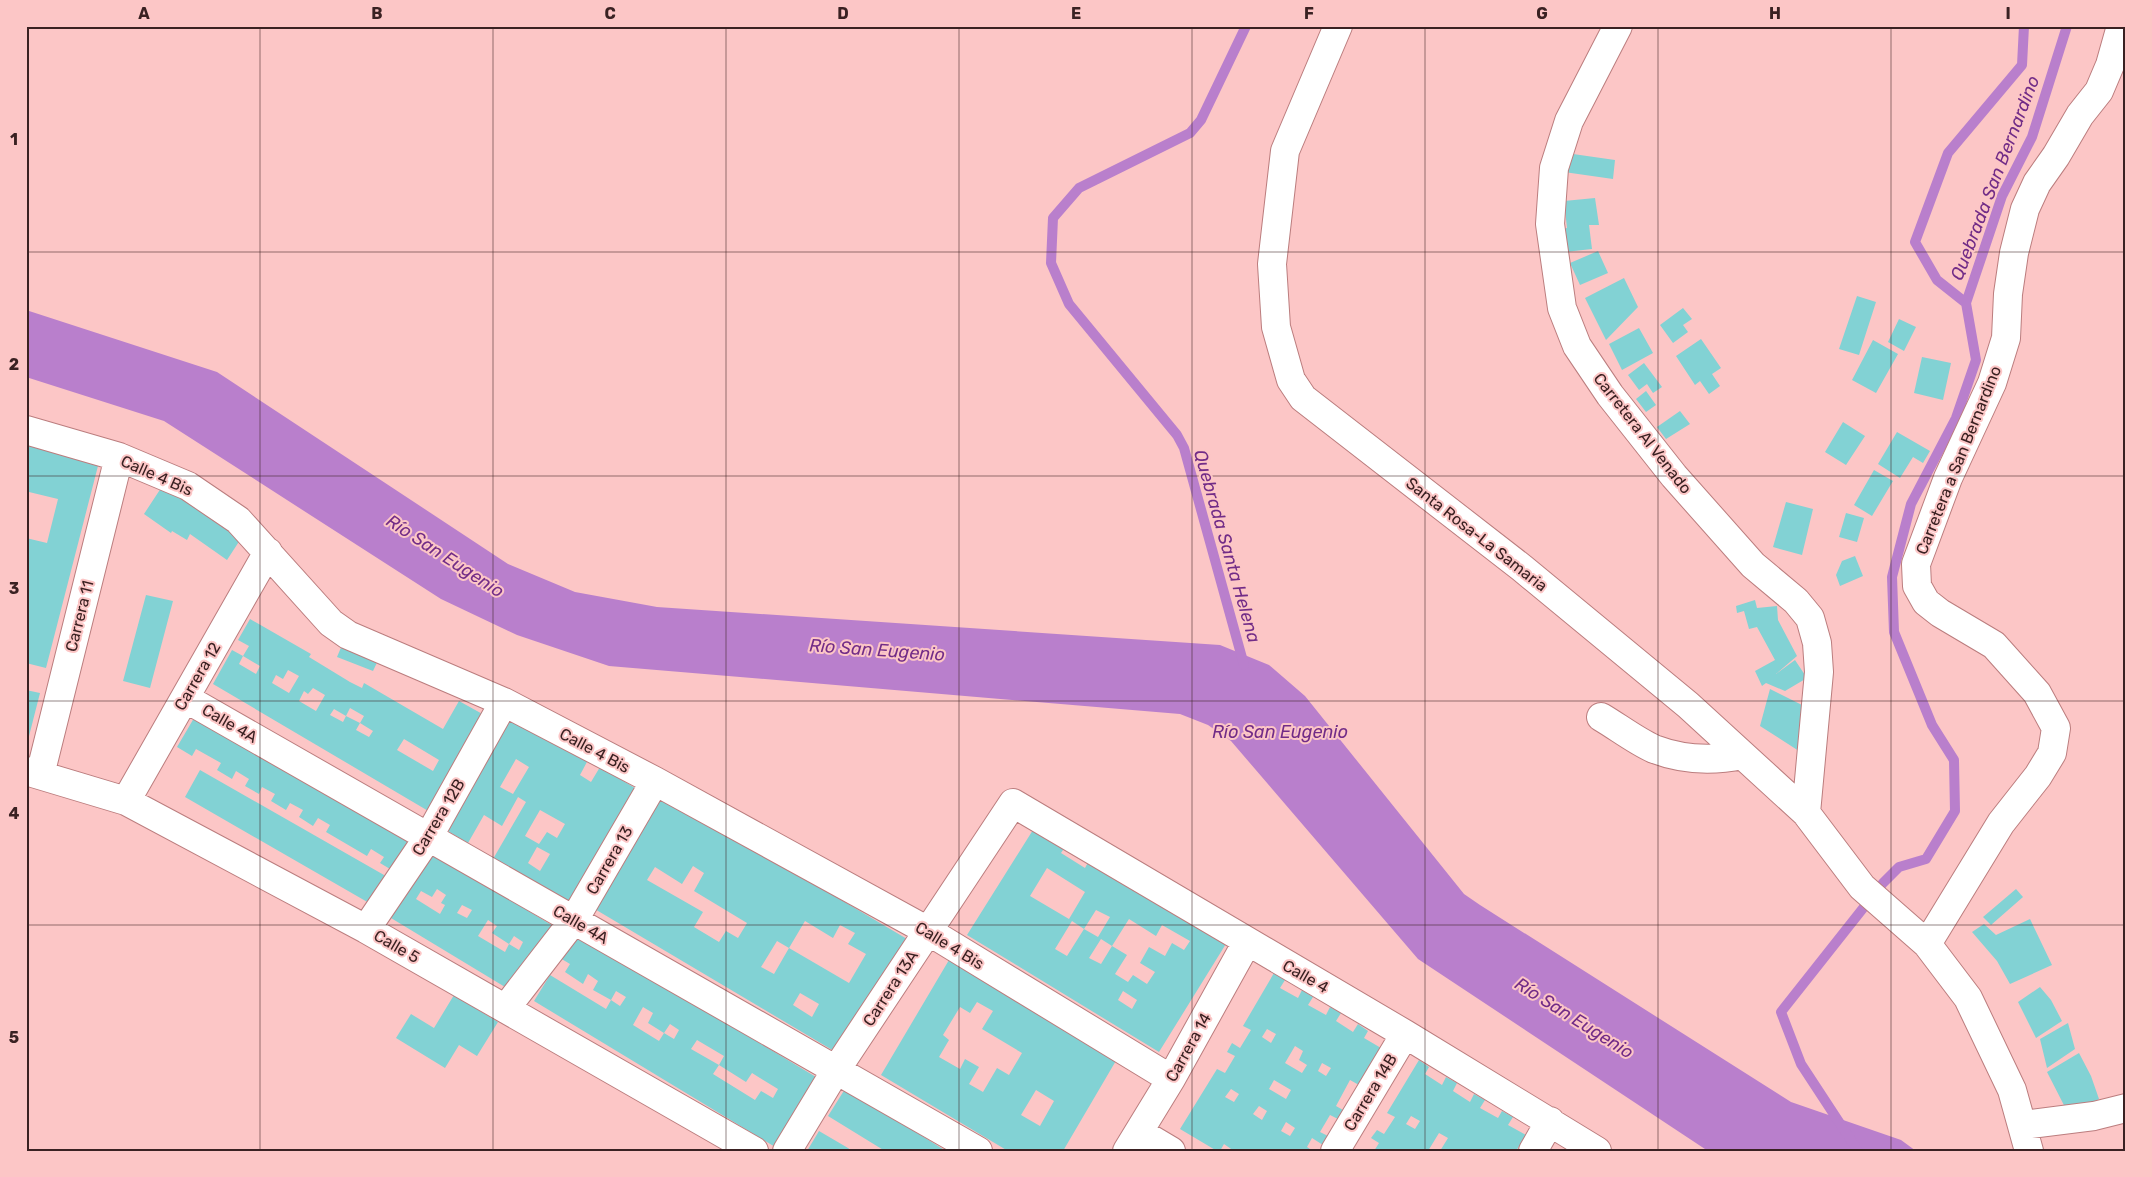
<svg xmlns="http://www.w3.org/2000/svg" width="2152" height="1177" font-family="Rubik,sans-serif">
<style>
.water{fill:#b97fcc}
.lines{fill:none;stroke-linecap:round;stroke-linejoin:round}
.stream{stroke:#b97fcc;stroke-width:10}
.building{fill:#82d2d4;fill-rule:evenodd}
.minor-casing{stroke:#bb7d7e;stroke-width:30}
.minor{stroke:#fff;stroke-width:28}
.grid{fill:none;stroke:#3a2122;stroke-width:1;stroke-opacity:0.55}
.labels{text-anchor:middle;stroke-width:4;stroke-linejoin:round;paint-order:stroke}
.street-label{font-size:16px;fill:#3a2122;stroke:#fcc6c6}
.water-label{font-size:18px;font-style:italic;fill:#722c87;stroke:#fcc6c6}
.neatline{fill:none;stroke:#3a2122;stroke-width:2}
.grid-label{font-size:16px;text-anchor:middle;font-weight:bold;fill:#3a2122}
</style>
<rect width="100%" height="100%" fill="#fcc6c6"/>
<path class="water" d="M26,310L217,372L508,564L575,592L657,607L1220,645L1269,665L1305,696L1464,894L1480,905L1791,1102L1901,1140L1916,1151H1708L1418,959L1231,741L1208,725L1180,714L609,666L517,635L441,599L164,421L26,377Z"/>
<g class="lines">
<path class="stream" d="M1966,303L1937,280L1915,242L1948,153L2022,65L2024,26
M1244,665L1184,448L1177,435L1069,304L1051,263L1053,218L1079,188L1190,133L1201,120L1246,26
M1858,1151L1801,1064L1781,1012L1883,883L1899,867L1926,859L1955,811L1954,760L1932,725L1894,632L1892,577L1911,504L1956,418L1976,360L1966,303L2002,196L2032,137L2067,26"/>
</g>
<path class="building" d="M1566,153L1615,160L1613,179L1564,172Z
M1595,198L1599,225H1589L1592,249L1565,252L1562,229L1567,228L1564,201Z
M1598,251L1608,273L1580,285L1570,263Z
M1624,278L1638,307L1606,340L1585,298Z
M1857,296L1876,302L1859,355L1839,349Z
M1683,308L1692,319L1683,325L1688,332L1673,343L1660,325Z
M1899,319L1916,327L1904,351L1888,342Z
M1639,328L1653,353L1622,370L1609,344Z
M1701,339L1721,368L1712,374L1720,386L1709,394L1700,381L1695,385L1676,356Z
M1873,340L1898,354L1876,393L1852,380Z
M1922,357L1951,363L1943,400L1914,393Z
M1644,363L1662,387L1653,393L1647,384L1639,390L1628,375Z
M1646,391L1656,405L1646,412L1636,399Z
M1680,411L1690,424L1666,439L1657,427Z
M1843,422L1865,436L1846,465L1825,452Z
M1897,432L1930,451L1923,463L1913,457L1900,478L1878,464Z
M26,444L99,462L46,668L26,663V538L47,543L58,499L29,492L26,499Z
M1874,470L1893,481L1872,516L1854,505Z
M163,485L242,537L227,560L190,534L187,540L172,531L171,533L144,514Z
M1786,502L1813,509L1802,555L1773,547Z
M1846,513L1864,518L1857,542L1839,537Z
M1855,556L1863,576L1840,586L1836,575L1842,561Z
M146,595L173,601L150,688L123,681Z
M1755,600L1757,608L1777,606L1778,620L1797,656L1776,674L1795,660L1807,678L1785,691L1766,683L1762,686L1755,671L1775,660L1757,627L1749,629L1744,611L1737,613L1736,606Z
M250,619L311,654L309,657L350,682L362,688L364,683L443,729L459,701L486,716L430,812L213,684L232,650L243,656L239,664L256,674L260,666L243,656L249,646L238,640ZM288,670L299,676L289,693L272,683L276,675L283,679ZM313,688L325,695L316,711L299,701L304,691L308,694ZM350,708L364,716L360,723L373,731L369,737L356,730L360,723L346,716ZM334,709L346,716L343,722L330,715ZM404,739L439,760L433,771L397,750Z
M345,638L382,652L373,671L337,657Z
M1770,689L1810,709L1802,753L1760,726Z
M26,690L40,693L27,744H26Z
M197,713L414,837L395,872L380,863L384,857L371,849L367,856L326,832L330,825L318,818L313,826L299,817L303,810L290,803L286,810L271,801L275,794L262,787L259,794L245,786L249,779L236,771L232,779L217,770L221,763L196,749L192,756L177,747Z
M508,713L588,760L580,775L591,782L600,767L640,791L573,906L493,859L526,802L518,797L502,826L484,815L468,843L441,827ZM516,759L529,767L513,794L500,787ZM540,810L565,824L557,838L547,832L539,844L525,836ZM537,847L550,854L540,871L528,863Z
M200,770L391,879L376,907L185,797Z
M661,793L907,939L839,1054L593,908ZM693,866L704,873L694,891L747,923L738,938L726,931L719,942L694,927L703,912L647,880L655,867L682,884ZM805,921L833,938L840,925L855,933L848,944L866,954L849,983L789,948L774,974L761,967L777,941L789,948ZM800,993L819,1004L812,1017L793,1005Z
M1038,822L1069,841L1061,853L1085,868L1092,855L1229,939L1159,1052L967,935ZM1047,868L1085,892L1069,919L1030,896ZM1096,910L1110,917L1098,937L1084,929L1067,956L1055,949L1072,921L1084,929ZM1129,919L1156,936L1162,925L1190,941L1184,950L1172,943L1165,956L1149,947L1140,963L1155,972L1147,984L1133,975L1128,982L1115,974L1127,955L1112,946L1101,964L1089,958L1101,939L1112,946ZM1123,991L1137,1000L1132,1009L1118,1000Z
M424,848L555,927L515,993L386,915ZM437,889L446,895L441,903L445,905L440,914L416,899L421,891L432,897ZM462,905L472,910L467,918L457,913ZM488,920L497,926L492,933L509,944L505,952L478,936ZM514,936L523,942L519,950L509,944Z
M2016,889L2023,897L1991,925L1983,917Z
M2030,919L2052,965L2010,984L1997,961L1972,932L1984,924L1996,935Z
M575,932L821,1080L780,1150L534,1001L550,975L606,1009L611,1000L620,1006L626,997L616,991L611,1000L593,990L598,981L588,974L583,984L565,972L570,964L560,958ZM643,1007L653,1013L648,1023L664,1033L659,1041L633,1025ZM670,1024L679,1030L674,1039L664,1033ZM697,1040L724,1056L719,1065L746,1082L752,1073L778,1089L773,1098L761,1091L755,1100L713,1074L719,1065L691,1049Z
M949,960L1117,1059L1063,1151H1008L881,1075ZM977,1002L993,1011L982,1029L1022,1053L1009,1075L997,1068L983,1092L969,1084L979,1067L965,1059L960,1069L939,1057L949,1040L943,1035L960,1007L970,1013ZM1036,1090L1054,1101L1040,1126L1021,1115Z
M1274,973L1285,980L1280,988L1298,998L1302,990L1313,997L1308,1005L1326,1015L1330,1007L1341,1013L1336,1021L1353,1032L1358,1024L1368,1031L1364,1038L1381,1048L1359,1085L1350,1080L1336,1106L1343,1110L1338,1119L1330,1115L1320,1132L1328,1136L1323,1145L1312,1138L1307,1147L1313,1151H1234L1224,1144L1220,1151H1217L1180,1129L1217,1069L1225,1073L1235,1056L1227,1052L1232,1043L1240,1048L1251,1030L1243,1026ZM1267,1029L1276,1034L1271,1043L1262,1037ZM1295,1046L1303,1051L1299,1060L1307,1065L1302,1073L1285,1063ZM1322,1063L1331,1068L1326,1076L1318,1071ZM1274,1080L1291,1090L1286,1099L1269,1089ZM1231,1089L1239,1094L1234,1102L1225,1097ZM1259,1106L1267,1111L1262,1120L1253,1114ZM1286,1122L1295,1128L1290,1136L1281,1131Z
M2040,987L2051,1000L2062,1021L2036,1038L2018,1002Z
M454,995L498,1022L477,1056L459,1045L445,1068L396,1038L411,1014L434,1028Z
M2068,1023L2075,1049L2047,1068L2040,1039Z
M2079,1053L2091,1076L2099,1099L2069,1115L2047,1072Z
M1419,1060L1429,1067L1425,1074L1442,1085L1446,1077L1457,1083L1453,1091L1470,1102L1474,1094L1485,1100L1480,1108L1498,1118L1502,1111L1513,1117L1508,1125L1526,1135L1516,1151H1440L1448,1138L1439,1133L1428,1151H1374L1379,1143L1371,1138L1377,1130L1384,1134L1395,1117L1387,1113ZM1411,1116L1420,1121L1415,1129L1406,1124Z
M845,1089L873,1105L946,1151H885L828,1116Z
M819,1131L848,1148L852,1151H807Z"/>
<g class="lines">
<defs>
<path id="minor" d="M1338,26L1285,151L1272,264L1276,327L1291,380L1303,398L1522,568L1688,705L1806,813L1862,887L1927,944L1968,998L2012,1090L2029,1151
M1618,26L1569,121L1554,168L1550,224L1562,308L1577,346L1610,395L1674,476L1753,565L1796,601L1810,618L1817,643L1819,672L1806,813
M26,430L119,457L188,486L238,520L331,623L348,635L504,702L655,781L928,931L1171,1079
M185,698L978,1151
M1601,717C1618,727 1636,741 1654,749C1683,760 1713,761 1742,755
M26,771L126,801L366,929L754,1151
M40,775L119,457
M126,801L268,552
M366,929L429,836L504,702
M1927,944L2001,823L2038,776L2052,753L2056,728L2037,693L1994,645L1940,613L1926,602L1917,586L1916,564L1948,478L1992,383L2006,338L2008,294L2014,253L2025,209L2037,183L2056,156L2080,115L2099,91L2110,65L2121,26
M506,1008L574,920L655,781
M2023,1125L2094,1116L2126,1108
M1139,1132L1171,1151
M787,1151L836,1070L1013,803L1405,1034L1597,1151
M1127,1151L1171,1079L1247,942
M1335,1151L1405,1034
M1533,1151L1550,1121"/>
</defs>
<use href="#minor" class="minor-casing"/>
<use href="#minor" class="minor"/>
</g>
<path class="grid" d="M260,26V1151M493,26V1151M726,26V1151M959,26V1151M1192,26V1151M1425,26V1151M1658,26V1151M1891,26V1151M26,252H2126M26,476H2126M26,701H2126M26,925H2126"/>
<g class="labels">
<g class="street-label">
<text transform="translate(1643 433) rotate(52)" y="6">Carretera Al Venado</text>
<text transform="translate(1958 460) rotate(-68)" y="6">Carretera a San Bernardino</text>
<text transform="translate(157 475) rotate(24)" y="6">Calle 4 Bis</text>
<text transform="translate(1477 534) rotate(38)" y="6">Santa Rosa-La Samaria</text>
<text transform="translate(79 616) rotate(-76)" y="6">Carrera 11</text>
<text transform="translate(197 676) rotate(-60)" y="6">Carrera 12</text>
<text transform="translate(230 723) rotate(30)" y="6">Calle 4A</text>
<text transform="translate(595 750) rotate(28)" y="6">Calle 4 Bis</text>
<text transform="translate(438 817) rotate(-59)" y="6">Carrera 12B</text>
<text transform="translate(609 860) rotate(-60)" y="6">Carrera 13</text>
<text transform="translate(581 924) rotate(30)" y="6">Calle 4A</text>
<text transform="translate(950 945) rotate(31)" y="6">Calle 4 Bis</text>
<text transform="translate(397 946) rotate(30)" y="6">Calle 5</text>
<text transform="translate(1306 976) rotate(30)" y="6">Calle 4</text>
<text transform="translate(890 988) rotate(-57)" y="6">Carrera 13A</text>
<text transform="translate(1188 1047) rotate(-61)" y="6">Carrera 14</text>
<text transform="translate(1370 1092) rotate(-59)" y="6">Carrera 14B</text>
</g>
<g class="water-label">
<text transform="translate(1995 178) rotate(-69)" y="6">Quebrada San Bernardino</text>
<text transform="translate(1227 546) rotate(74)" y="6">Quebrada Santa Helena</text>
<text transform="translate(445 556) rotate(33)" y="6">Río San Eugenio</text>
<text transform="translate(877 650) rotate(4)" y="6">Río San Eugenio</text>
<text x="1280" y="738">Río San Eugenio</text>
<text transform="translate(1574 1018) rotate(32)" y="6">Río San Eugenio</text>
</g>
</g>
<rect width="2152" height="1177" fill="none" stroke="#fcc6c6" stroke-width="55"/>
<rect x="28" y="28" width="2096" height="1122" class="neatline"/>
<g class="grid-label">
<text x="144" y="19">A</text>
<text x="377" y="19">B</text>
<text x="610" y="19">C</text>
<text x="843" y="19">D</text>
<text x="1076" y="19">E</text>
<text x="1309" y="19">F</text>
<text x="1542" y="19">G</text>
<text x="1775" y="19">H</text>
<text x="2008" y="19">I</text>
<text x="14" y="145">1</text>
<text x="14" y="370">2</text>
<text x="14" y="594">3</text>
<text x="14" y="819">4</text>
<text x="14" y="1043">5</text>
</g>
</svg>
